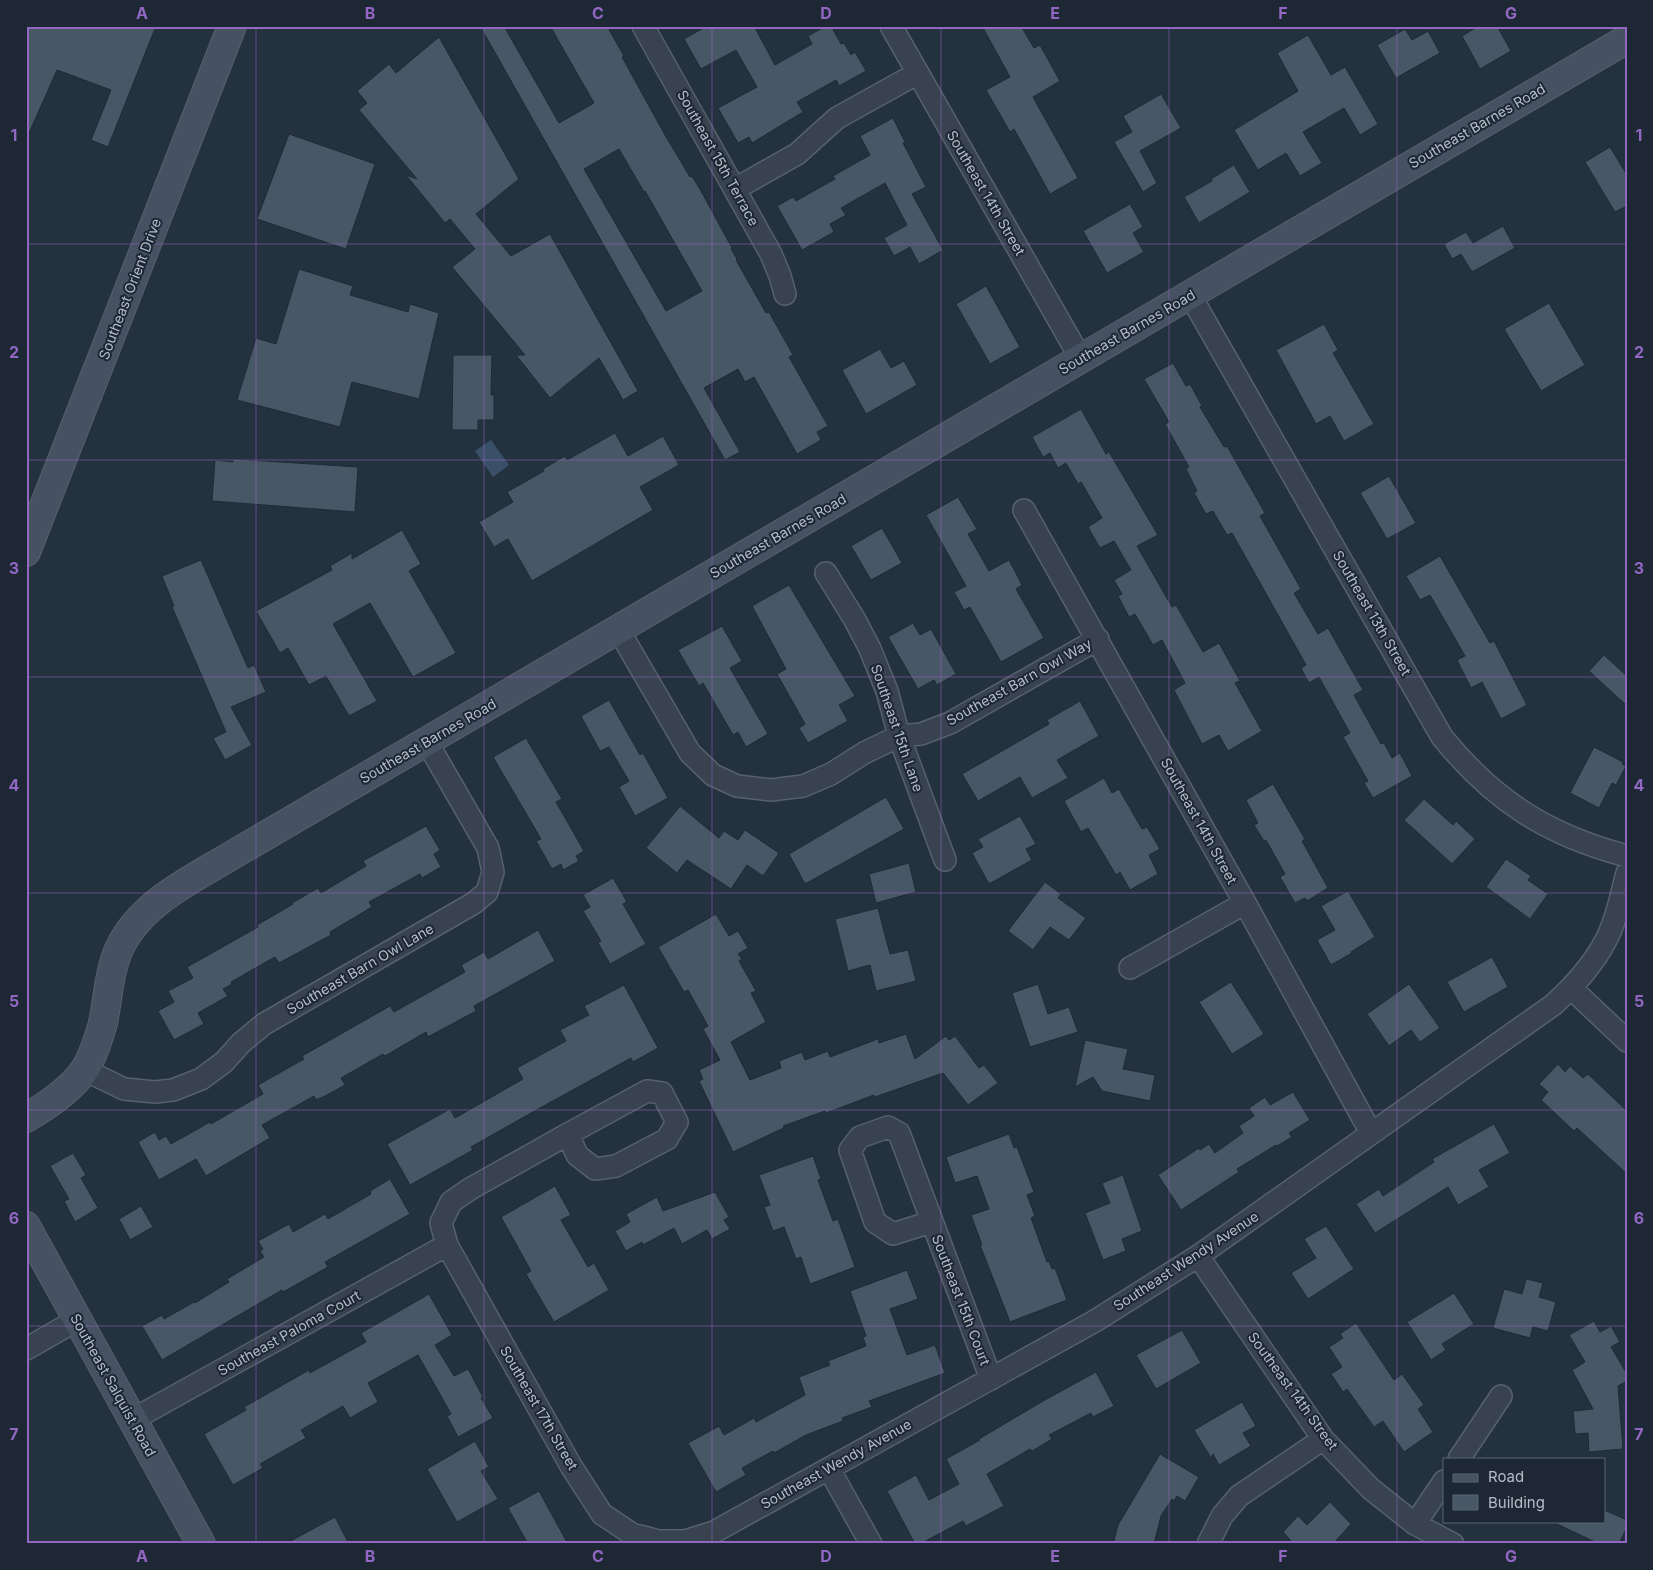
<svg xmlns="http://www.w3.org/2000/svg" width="1653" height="1570" font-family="Inter,sans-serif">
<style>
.water{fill:#395068}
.building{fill:#485765;stroke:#1f2a36;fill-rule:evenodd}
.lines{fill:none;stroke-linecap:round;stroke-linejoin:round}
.street-casing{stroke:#56616d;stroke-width:24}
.secondary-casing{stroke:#56616d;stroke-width:30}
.street{stroke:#38434f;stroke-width:21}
.secondary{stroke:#465262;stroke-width:28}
.grid{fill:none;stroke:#9266c3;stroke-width:1;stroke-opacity:0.55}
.labels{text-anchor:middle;stroke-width:4;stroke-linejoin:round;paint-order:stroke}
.street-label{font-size:14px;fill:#b4beca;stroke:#1d2834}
.neatline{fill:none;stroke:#9266c3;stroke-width:2}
.grid-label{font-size:16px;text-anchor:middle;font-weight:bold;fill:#9266c3}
</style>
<rect width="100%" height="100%" fill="#24313f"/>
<path class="water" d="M491,440L509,465L493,477L475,451Z"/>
<path class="building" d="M26,26H156L108,147L91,140L111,90L57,70L26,140Z
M480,26H504L559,123L594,103L550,26H607L624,56L622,57L665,135L690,177L692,176L701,191L732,248L731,249L737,259L736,260L766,313L769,312L793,355L789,357L828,426L817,432L821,440L797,454L754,377L745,382L738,369L704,388L740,452L725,460ZM619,149L644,192L645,191L702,291L666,311L584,169Z
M707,26H754L775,65L812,44L808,36L826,26H831L841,44L844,43L851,55L855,52L866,71L839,86L836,80L797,102L803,112L752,143L749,137L738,143L718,108L757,87L736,50L701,69L684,39Z
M982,26H1021L1034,48L1040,45L1060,81L1033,97L1078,178L1050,194L1014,129L1010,132L986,90L1010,77Z
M1479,26H1497L1511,51L1480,69L1462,36Z
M1405,29L1412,40L1428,31L1440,53L1396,78L1377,45Z
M1308,35L1331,75L1345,67L1378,124L1360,135L1344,108L1303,132L1322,163L1300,176L1286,153L1258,170L1234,130L1298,91L1277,53Z
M439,37L519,179L476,214L511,256L550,234L638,391L623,400L599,358L550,398L516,355H525L452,267L475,249L450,219L445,223L406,175L417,179L359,110L367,103L357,91L389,64L396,73Z
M1161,94L1181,128L1140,151L1157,183L1143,192L1114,142L1132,132L1123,116Z
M893,118L905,142L903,143L926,187L912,194L943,250L919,264L910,247L894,256L884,238L907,225L885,183L841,208L846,215L830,224L834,232L802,250L777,206L793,197L796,201L835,179L833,176L870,155L860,136Z
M289,134L375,164L346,249L257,219Z
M1610,147L1627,175V206L1615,212L1585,162Z
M1234,165L1250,192L1199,223L1184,197L1212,181L1211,179Z
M1130,204L1143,227L1133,233L1144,252L1107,273L1083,231Z
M1503,226L1515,248L1472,272L1461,254L1452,259L1444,244L1466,232L1473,243Z
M299,269L353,286L350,295L408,312L410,304L439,313L419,399L352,382L340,427L237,400L256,338L276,344Z
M986,286L1020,347L990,364L956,304Z
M1549,303L1585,365L1541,391L1504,329Z
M1324,324L1338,350L1333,353L1374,424L1344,441L1330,416L1316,424L1276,350Z
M880,349L891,368L904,361L917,385L866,414L842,370Z
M453,355H492L491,395H494V420H478V430H452Z
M1173,363L1186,386L1190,384L1202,406L1200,407L1224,447L1227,446L1265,513L1260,516L1301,589L1294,593L1318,634L1328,628L1363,690L1354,695L1381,744L1384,743L1392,758L1400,753L1412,776L1373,798L1364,783L1368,781L1343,737L1350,733L1319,677L1309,683L1301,668L1306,665L1232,533L1227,535L1213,511L1206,514L1194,493L1197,491L1186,469L1189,467L1165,424L1169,422L1144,379Z
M1081,409L1106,454L1109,452L1158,535L1137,546L1172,607L1176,605L1203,652L1219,643L1240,681L1235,683L1262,731L1228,751L1219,735L1202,744L1174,690L1185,683L1162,640L1153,645L1135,614L1129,617L1118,596L1122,594L1114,580L1131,570L1114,541L1100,548L1088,527L1102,518L1081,482L1078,484L1066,463L1058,468L1050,453L1043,457L1032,437Z
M615,433L628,456L663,436L679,465L640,487L653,510L532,581L508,539L494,547L479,522L513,502L507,492L544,471L543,469L565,456L567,460Z
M233,459L358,467L355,512L212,501L215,460L233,462Z
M1389,476L1416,523L1387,539L1360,493Z
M958,497L977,529L968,534L989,571L1009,560L1022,585L1016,589L1044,638L1001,662L970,607L964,610L954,592L966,586L926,515Z
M882,528L902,563L871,580L851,546Z
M402,530L421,564L409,571L456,653L413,677L370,603L333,624L377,701L349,716L326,676L309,685L288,648L280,653L256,611L332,570L330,566L352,553V559Z
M1440,556L1490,643L1494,641L1527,705L1501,719L1482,682L1471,688L1457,660L1465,656L1430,595L1420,600L1406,576Z
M201,560L248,668L254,665L266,692L231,707L252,745L225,760L213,738L226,732L172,607L174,606L162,576Z
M789,585L855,696L839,705L848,721L808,743L799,728L805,724L777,674L786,669L752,606Z
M913,623L920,635L931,629L956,674L937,685L934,680L918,689L888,637Z
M722,626L742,661L730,668L768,734L746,747L738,732L733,735L703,683L699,686L678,650Z
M1604,655L1627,676V706L1589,671Z
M609,700L640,755L643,753L668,798L635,816L619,787L629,781L609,747L600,751L581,716Z
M1080,701L1099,736L1057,760L1068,778L1032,798L1020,777L978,801L962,774L1049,724L1047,720Z
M526,738L562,799L556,802L584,851L576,856L579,861L563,870L561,864L552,869L536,841L541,839L493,757Z
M1594,747L1623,762L1622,764L1626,766L1616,785L1612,783L1599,808L1570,793Z
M1104,778L1112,793L1119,789L1142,829L1147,827L1160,849L1149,855L1158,874L1130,890L1120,872L1116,875L1088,828L1081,832L1064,801Z
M1273,784L1305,839L1302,841L1328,888L1307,901L1305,898L1295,903L1280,877L1285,874L1266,840L1264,841L1254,825L1258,823L1246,800Z
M886,797L904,829L805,884L789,854Z
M1424,799L1453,825L1456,821L1475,839L1452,864L1404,820Z
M680,806L719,838L724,831L738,840L745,830L779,853L763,876L747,865L731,889L687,860L677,873L646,848Z
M1020,816L1036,844L1026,849L1032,860L989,884L972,853L983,847L978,839Z
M426,826L440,850L434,854L441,867L422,878L420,874L369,902L372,907L330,932L331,935L316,943L279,963L275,957L231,982L232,984L223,989L228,996L198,1013L204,1024L174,1040L158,1011L174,1002L168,991L193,978L187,967L258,927L257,925L293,904L292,903L318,888L321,893L366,866L363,861Z
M1506,859L1531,876L1528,880L1548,894L1530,919L1486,887Z
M909,863L916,892L876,903L869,874Z
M613,878L627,902L623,904L646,944L610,964L598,943L601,941L583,911L590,907L583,895Z
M1045,882L1061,894L1058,898L1086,918L1069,940L1050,927L1033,950L1008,931Z
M1348,891L1375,937L1351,952L1352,953L1331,965L1317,940L1335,930L1321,906Z
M878,908L890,954L908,950L916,981L876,991L870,965L848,971L835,919Z
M716,914L729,936L738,931L748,948L738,954L742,959L739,961L756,991L751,993L766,1022L731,1042L750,1080L781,1068L779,1061L802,1052L805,1060L828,1051L830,1057L878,1039L879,1043L906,1034L915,1059L946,1036L949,1040L955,1036L979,1068L984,1065L998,1083L968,1105L943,1073L875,1097L874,1095L826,1113L825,1111L783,1126L784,1128L775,1132L733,1152L699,1081L703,1079L699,1070L720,1060L703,1029L708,1026L688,990L684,992L658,947Z
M538,930L555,961L474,1006L476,1011L428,1037L426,1032L385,1056L383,1054L341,1078L345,1085L325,1096L316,1100L314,1096L262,1125L270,1138L206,1176L196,1159L159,1180L138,1142L155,1132L159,1140L166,1136L171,1144L210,1122L211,1124L263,1094L258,1085L304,1059L302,1056L390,1006L394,1012L465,972L461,965L484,952L488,959Z
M1492,957L1508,987L1464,1012L1447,982Z
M1231,982L1264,1034L1232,1054L1199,1002Z
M1038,984L1048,1014L1069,1007L1078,1032L1030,1047L1012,993Z
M1409,984L1440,1028L1420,1042L1411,1030L1389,1046L1367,1014Z
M624,985L658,1048L633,1062L631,1058L540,1108L471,1147L473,1150L410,1185L387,1144L450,1109L455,1118L523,1079L517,1068L566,1041L560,1030L589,1015L584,1006Z
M1085,1040L1128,1049L1123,1069L1155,1075L1150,1101L1102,1091L1093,1077L1075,1087Z
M1558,1064L1565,1072L1570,1066L1583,1078L1588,1074L1627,1111V1174L1577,1128L1574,1131L1541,1100L1548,1092L1539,1084Z
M1293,1092L1310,1120L1289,1133L1292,1137L1277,1146L1276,1145L1237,1169L1239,1172L1181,1210L1158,1175L1199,1148L1200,1150L1209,1144L1215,1153L1243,1133L1239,1126L1254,1116L1249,1108L1265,1097L1270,1105Z
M1494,1124L1510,1153L1479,1170L1489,1187L1458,1205L1448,1187L1375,1233L1356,1204L1379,1189L1383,1196L1434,1162L1432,1159Z
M1009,1134L1014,1148L1017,1147L1034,1192L1027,1195L1035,1216L1031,1218L1047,1262L1049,1261L1052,1269L1055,1268L1067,1300L1010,1322L980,1245H982L971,1215L989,1209L977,1176L955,1183L946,1157Z
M73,1153L86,1175L81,1178L98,1208L75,1222L64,1201L69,1199L50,1166Z
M813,1156L821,1179L818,1180L833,1221L838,1219L855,1267L810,1284L801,1257L796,1259L784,1227L773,1231L764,1207L770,1205L759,1175Z
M1123,1175L1142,1231L1122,1239L1126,1251L1103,1260L1085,1213L1110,1203L1102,1183Z
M390,1179L410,1214L325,1262L328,1267L283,1292L282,1290L162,1360L142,1326L162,1315L164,1319L194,1302L195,1303L229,1282L227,1279L264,1257L260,1251L263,1249L258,1241L289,1224L293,1232L325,1214L328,1219L371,1194L370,1191Z
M555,1186L571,1215L561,1220L588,1267L594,1263L609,1290L554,1322L526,1274L531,1271L501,1217Z
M715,1192L729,1217L724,1220L730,1229L712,1239L707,1230L682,1244L674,1228L643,1245L642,1242L626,1251L615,1231L630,1222L626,1214L657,1197L663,1211Z
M141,1206L153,1227L130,1240L119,1219Z
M1326,1226L1354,1269L1308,1299L1291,1273L1316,1258L1304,1239Z
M907,1270L918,1299L890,1309L907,1355L935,1345L945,1373L869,1401L872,1407L842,1418L843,1421L806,1435L774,1453L773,1451L742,1468L746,1475L716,1492L688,1443L719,1426L724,1435L754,1418L756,1422L805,1395L799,1377L830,1365L828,1361L866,1346L863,1337L866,1336L850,1291Z
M1526,1279L1543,1283L1539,1297L1556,1302L1548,1331L1533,1327L1530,1338L1493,1328L1504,1289L1522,1294Z
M1454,1293L1474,1324L1442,1344L1446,1350L1431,1360L1407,1322Z
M429,1294L452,1335L435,1345L454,1376L468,1369L483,1397L481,1398L493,1418L458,1437L447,1416L451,1414L418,1355L368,1383L378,1402L350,1418L343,1406L301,1430L306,1438L260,1464L263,1468L233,1485L204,1434L246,1410L244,1407L309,1370L310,1373L366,1342L361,1333Z
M1594,1321L1600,1332L1611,1326L1620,1342L1611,1347L1627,1374V1381L1618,1386L1623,1449L1589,1452L1588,1433L1575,1434L1573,1411L1593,1409L1572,1370L1585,1362L1569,1335Z
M1356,1323L1394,1380L1402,1374L1424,1405L1418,1409L1433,1432L1404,1452L1383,1421L1374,1427L1347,1389L1343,1392L1331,1374L1342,1367L1329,1347L1343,1338L1340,1334Z
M1182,1330L1201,1363L1156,1389L1136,1355Z
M1096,1372L1114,1406L1093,1417L1091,1413L1049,1435L1052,1439L1032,1451L1030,1449L987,1474L1004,1506L966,1526L963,1521L920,1544H915L887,1491L916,1475L929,1500L959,1484L946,1459L980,1440L979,1439L1043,1401Z
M1242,1402L1256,1426L1243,1433L1251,1446L1219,1465L1213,1454L1211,1458L1194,1430Z
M475,1441L489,1467L481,1471L498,1499L457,1522L427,1469Z
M1160,1454L1199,1477L1185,1501L1177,1496L1174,1501L1172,1499L1161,1516L1154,1544H1113L1118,1525Z
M539,1491L568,1544H528L508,1508Z
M1330,1502L1351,1524L1333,1544H1288L1291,1541L1283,1532L1298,1516L1307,1525Z
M1604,1510L1627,1520V1527L1619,1544H1599L1551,1521H1604Z
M335,1517L349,1544H285Z"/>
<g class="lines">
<defs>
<path id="street" d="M643,26L771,254L780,276L785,294
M891,26L1081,359
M735,189L797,154L837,118L918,73
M1190,295L1442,737C1494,801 1547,835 1627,856
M1024,510L1245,903L1371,1133
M826,573L855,620L870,649L887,691L899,736L945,860
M618,629L690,753L713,775L737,786L771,790L803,786L831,774L864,753L899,736L921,734L950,723L1098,639
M1130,968L1245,903
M1571,988L1627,1041
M85,1070L124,1089L155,1092L173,1090L201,1079L224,1062L241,1043L264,1024L474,903L487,892L493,872L488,848L427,742
M647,1091L662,1093L677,1122L667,1139L616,1166L595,1169L577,1155L568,1134Z
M568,1134L470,1189L451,1202L441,1223L447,1245L571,1466L602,1514L632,1534L659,1541H685L714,1532L1095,1321L1198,1256L1553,1005C1574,986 1593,965 1606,940C1617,919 1621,895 1627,873
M931,1222L893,1234L875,1222L850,1150L860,1137L888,1127L899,1133L991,1379
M1198,1256L1323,1439L1371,1489L1415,1524L1453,1544
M26,1349L77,1320
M132,1420L447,1245
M1459,1459L1501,1396
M829,1469L871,1544
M1415,1524L1444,1481
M1208,1544L1222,1516L1239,1496L1323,1439"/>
<path id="secondary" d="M26,552L232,26
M26,1118C45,1107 73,1088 85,1069C92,1058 99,1037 103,1023C108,998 109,972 119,949C140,904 189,881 229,857L1627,39
M26,1226L201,1544"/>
</defs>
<use href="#street" class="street-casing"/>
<use href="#secondary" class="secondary-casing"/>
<use href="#street" class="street"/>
<use href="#secondary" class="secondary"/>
</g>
<path class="grid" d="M256,26V1544M484,26V1544M712,26V1544M941,26V1544M1169,26V1544M1397,26V1544M26,244H1627M26,460H1627M26,677H1627M26,893H1627M26,1110H1627M26,1326H1627"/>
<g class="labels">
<g class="street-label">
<text transform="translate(1477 126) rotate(-30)" y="5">Southeast Barnes Road</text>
<text transform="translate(718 158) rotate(61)" y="5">Southeast 15th Terrace</text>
<text transform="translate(986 193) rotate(60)" y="5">Southeast 14th Street</text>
<text transform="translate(130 289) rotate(-69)" y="5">Southeast Orient Drive</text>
<text transform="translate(1127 332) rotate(-30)" y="5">Southeast Barnes Road</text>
<text transform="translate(778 536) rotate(-30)" y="5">Southeast Barnes Road</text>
<text transform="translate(1372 613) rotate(60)" y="5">Southeast 13th Street</text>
<text transform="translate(1019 682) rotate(-29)" y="5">Southeast Barn Owl Way</text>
<text transform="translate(897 728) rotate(71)" y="5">Southeast 15th Lane</text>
<text transform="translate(428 741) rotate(-30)" y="5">Southeast Barnes Road</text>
<text transform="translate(1199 821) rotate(61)" y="5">Southeast 14th Street</text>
<text transform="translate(360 969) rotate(-30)" y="5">Southeast Barn Owl Lane</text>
<text transform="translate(1186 1261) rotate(-33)" y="5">Southeast Wendy Avenue</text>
<text transform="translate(961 1300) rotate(69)" y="5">Southeast 15th Court</text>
<text transform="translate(289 1333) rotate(-29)" y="5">Southeast Paloma Court</text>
<text transform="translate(113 1385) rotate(61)" y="5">Southeast Salquist Road</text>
<text transform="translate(1293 1391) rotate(54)" y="5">Southeast 14th Street</text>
<text transform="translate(539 1408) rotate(60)" y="5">Southeast 17th Street</text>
<text transform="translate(836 1464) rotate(-29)" y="5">Southeast Wendy Avenue</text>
</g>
</g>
<rect width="1653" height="1570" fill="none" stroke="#1d2834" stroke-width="55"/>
<rect x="1443" y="1458" width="162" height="65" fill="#1d2834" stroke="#596470"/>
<rect x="1453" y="1474" width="25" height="8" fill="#465262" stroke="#596470"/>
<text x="1488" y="1482" font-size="15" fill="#b4beca">Road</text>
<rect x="1453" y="1495" width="25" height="15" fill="#485765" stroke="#596470"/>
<text x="1488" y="1508" font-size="15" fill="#b4beca">Building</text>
<rect x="28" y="28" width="1598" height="1514" class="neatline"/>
<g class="grid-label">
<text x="142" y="19">A</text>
<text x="370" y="19">B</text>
<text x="598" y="19">C</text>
<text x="826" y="19">D</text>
<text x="1055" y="19">E</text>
<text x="1283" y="19">F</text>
<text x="1511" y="19">G</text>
<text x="14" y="141">1</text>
<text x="1639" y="141">1</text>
<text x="14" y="358">2</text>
<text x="1639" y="358">2</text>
<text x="14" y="574">3</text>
<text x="1639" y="574">3</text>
<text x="14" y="791">4</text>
<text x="1639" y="791">4</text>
<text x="14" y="1007">5</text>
<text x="1639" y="1007">5</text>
<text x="14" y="1224">6</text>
<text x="1639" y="1224">6</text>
<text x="14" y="1440">7</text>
<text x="1639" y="1440">7</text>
<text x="142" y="1562">A</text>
<text x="370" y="1562">B</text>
<text x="598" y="1562">C</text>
<text x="826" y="1562">D</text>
<text x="1055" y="1562">E</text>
<text x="1283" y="1562">F</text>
<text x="1511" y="1562">G</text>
</g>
</svg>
